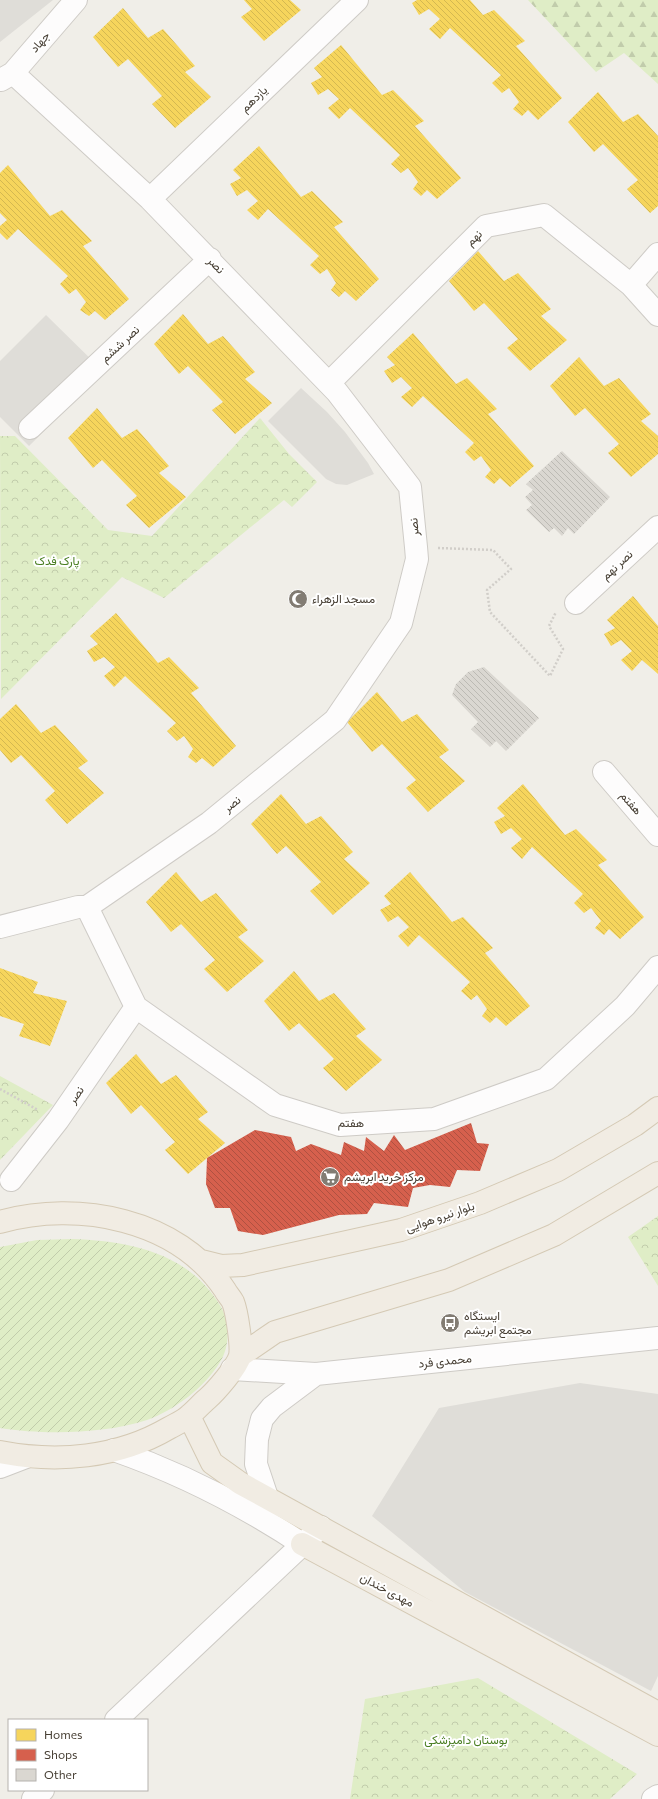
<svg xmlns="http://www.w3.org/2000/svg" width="658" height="1799" font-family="Commissioner,Vazirmatn,sans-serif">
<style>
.forest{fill:url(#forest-firs)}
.park{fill:url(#park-crowns)}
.garden{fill:url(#garden-furrows)}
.parking{fill:#dfddd8}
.homes{fill:url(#homes-back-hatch)}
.shops{fill:url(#shops-back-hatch)}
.building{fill:url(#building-back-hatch)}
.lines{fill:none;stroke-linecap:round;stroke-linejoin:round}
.minor-casing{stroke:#cecbc6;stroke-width:24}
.major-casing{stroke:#d4c9b4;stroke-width:24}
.path{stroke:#d1cec9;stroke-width:2.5;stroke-dasharray:2 2;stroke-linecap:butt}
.minor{stroke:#fdfcfc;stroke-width:22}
.major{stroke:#f1ece3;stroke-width:22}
.labels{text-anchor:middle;stroke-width:4;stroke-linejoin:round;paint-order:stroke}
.street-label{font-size:12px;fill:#473f34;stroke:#fff}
.park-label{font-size:12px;fill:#497e22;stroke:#fff}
.poi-label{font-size:12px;fill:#473f34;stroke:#fff;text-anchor:start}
</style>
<defs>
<pattern id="forest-firs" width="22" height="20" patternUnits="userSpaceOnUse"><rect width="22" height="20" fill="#dfedc6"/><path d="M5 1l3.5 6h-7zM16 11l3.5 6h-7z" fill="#c1ccab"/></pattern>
<pattern id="park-crowns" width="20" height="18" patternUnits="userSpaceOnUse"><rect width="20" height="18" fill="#dfedc6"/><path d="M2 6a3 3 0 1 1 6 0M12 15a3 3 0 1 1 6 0" fill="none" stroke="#c1ccab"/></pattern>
<pattern id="garden-furrows" width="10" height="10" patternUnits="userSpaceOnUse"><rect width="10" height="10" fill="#dfedc6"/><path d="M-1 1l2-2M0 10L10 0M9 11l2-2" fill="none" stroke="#c1ccab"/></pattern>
<pattern id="homes-back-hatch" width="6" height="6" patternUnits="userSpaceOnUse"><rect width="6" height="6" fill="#f6d55c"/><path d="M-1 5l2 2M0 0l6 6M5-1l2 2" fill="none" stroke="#d4b851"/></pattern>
<pattern id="shops-back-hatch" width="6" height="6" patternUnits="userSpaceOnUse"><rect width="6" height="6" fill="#d6604d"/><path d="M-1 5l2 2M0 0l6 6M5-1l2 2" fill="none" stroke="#af5141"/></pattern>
<pattern id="building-back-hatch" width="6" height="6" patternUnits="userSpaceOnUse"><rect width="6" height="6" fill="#dad7d1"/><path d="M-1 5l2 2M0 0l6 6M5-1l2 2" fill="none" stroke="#bcbab4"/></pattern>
</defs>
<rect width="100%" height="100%" fill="#f0eee8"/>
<path class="forest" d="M528,0H658V84L624,53L596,72Z"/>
<path class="park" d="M260,418L289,454L317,482L292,507L284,500L164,598L122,577L1,699L0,436H15L108,530L152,536Z
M0,1076L53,1105L0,1160Z
M658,1216V1286L628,1237Z
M478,1678L637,1774L610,1799H350L365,1699Z"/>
<path class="garden" d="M72,1239C130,1241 190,1253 221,1307C230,1323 230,1347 220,1362C205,1387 175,1410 147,1420C104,1434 44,1435 0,1428V1247L37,1240Z"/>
<path class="parking" d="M0,0H53L0,42Z
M46,315L104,372L29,446L0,417V361Z
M301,388L327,412L345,432L368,463L374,474L347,485L336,484L326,479L268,421Z
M580,1383L658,1394V1676L651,1691L465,1592L372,1516L439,1408Z"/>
<path class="homes" d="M244,0H290L301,10L264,41L241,17L252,9Z
M417,0H470L483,15L494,10L525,41L516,46L562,98L538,120L528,110L522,116L513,109L519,102L509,88L502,93L492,83L501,75L450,28L440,39L429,29L440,19L429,9L419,15L412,3Z
M123,8L148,38L163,29L195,66L185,72L211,97L175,128L152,104L162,96L128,59L118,67L93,37Z
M341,45L382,95L393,90L424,121L415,126L461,178L437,199L427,190L421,196L413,189L418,182L408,168L401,173L391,164L400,155L350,108L339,119L328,108L339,99L328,89L318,95L311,83L322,77L314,68Z
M598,92L623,122L638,114L658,136V206L650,213L627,189L638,180L603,144L594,152L568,122Z
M259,146L301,197L312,191L343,222L334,227L379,279L356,301L345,291L339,297L331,290L336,283L327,269L320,274L310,265L319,256L268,209L258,220L247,210L258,201L247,190L237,196L230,184L241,178L233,170Z
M8,165L50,216L62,210L92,241L83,246L129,299L105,320L95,311L89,316L80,310L86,302L76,289L69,294L60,284L68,276L18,229L7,240L0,233V226L7,220L0,213V173Z
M478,251L504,281L518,273L551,309L541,316L567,340L530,371L507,348L518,339L484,303L474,311L449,281Z
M183,314L208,344L223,336L255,372L245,379L272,403L235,434L212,410L223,402L188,366L179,374L154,344Z
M413,333L456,384L467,378L497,409L488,414L534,466L510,487L500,478L494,484L485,477L491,470L481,456L474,461L465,452L474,443L423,396L412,407L401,397L412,388L401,377L392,383L384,371L395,365L387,357Z
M579,357L604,386L619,378L651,414L641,421L658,436V454L631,477L608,453L619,444L585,408L575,416L550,386Z
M97,408L122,438L137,429L169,466L159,473L186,497L149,528L126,505L137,496L102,460L93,468L68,438Z
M633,596L658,626V674L642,660L632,671L621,660L632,651L621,640L611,646L604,634L615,628L607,620Z
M116,613L158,663L169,657L199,688L191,693L236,746L213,767L202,758L196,763L188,757L193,749L184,736L177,741L167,731L176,723L125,676L114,687L104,676L115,667L104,657L94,662L87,651L98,644L90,636Z
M377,692L402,722L417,714L449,750L439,757L465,781L428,812L406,788L416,780L382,744L372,752L347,722Z
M16,704L41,733L55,725L88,761L78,768L104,793L67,824L45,800L55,791L21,755L11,763L0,750V719Z
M523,784L565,835L576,829L607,860L598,865L644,917L620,939L609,929L604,935L595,928L601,921L591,908L584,913L574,903L583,894L532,847L522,859L511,848L522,839L511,828L501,834L494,822L505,816L497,808Z
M281,794L306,824L321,816L353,852L344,859L370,883L333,915L310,891L321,882L286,846L277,854L251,824Z
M176,872L201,902L216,893L248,930L238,937L264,961L227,992L204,969L215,960L181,924L171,932L146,902Z
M410,872L452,922L463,917L493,948L485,953L530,1006L506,1026L496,1017L490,1023L482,1016L487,1009L477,995L471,1000L461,991L470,982L419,935L408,947L398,936L409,927L398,916L388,922L380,910L391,904L384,896Z
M0,968L38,982L33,993L67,1001L50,1046L19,1036L24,1024L0,1016Z
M294,971L319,1001L334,993L366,1029L356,1036L382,1060L346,1091L323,1068L334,1059L299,1023L289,1031L264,1001Z
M136,1054L161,1084L176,1075L208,1112L198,1119L225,1143L188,1174L165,1150L175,1142L141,1105L131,1114L106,1083Z"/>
<path class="shops" d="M471,1123L477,1143L489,1144L480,1171L457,1170L450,1187L430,1185L413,1188L408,1207L374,1203L367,1214L339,1215L263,1235L238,1231L230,1208H215L206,1184L207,1158L255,1130L291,1137L296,1151L311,1144L341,1155L344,1142L364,1151L366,1137L384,1151L394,1135L405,1150Z"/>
<path class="building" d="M562,451L610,497L574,534L568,528L562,536L554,528L549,532L526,510L532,505L525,497L533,490L526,484Z
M484,667L539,718L506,751L496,741L490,747L471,729L478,722L452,695L456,684L468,672Z"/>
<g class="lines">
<defs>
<path id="minor" d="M1,80L13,73L76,0
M150,199L357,0
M631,285L658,315
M329,383L486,226L544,215L631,285L658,254
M30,428L210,259
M576,603L658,527
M604,772L658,835
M87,907L136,1007L275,1105L340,1125L434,1119L546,1079L625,1006L658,967
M0,927L78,907H87L209,823L335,720L401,623L417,559L416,547L410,487L337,392L150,199L13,73
M11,1180L58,1120L136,1007
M232,1369L316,1374L658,1338
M114,1450C180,1473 243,1505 302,1544
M0,1467L26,1457
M267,1497L256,1464L257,1439L262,1419L272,1407L316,1374
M116,1720L321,1527
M33,1799L43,1790
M653,1799L658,1796"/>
<path id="major" d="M0,1222C78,1200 178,1219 225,1290C227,1294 231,1298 233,1302C237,1312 242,1346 240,1356C237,1367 216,1391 207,1399C201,1404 196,1410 190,1415C184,1421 176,1424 169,1428C118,1458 57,1463 0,1452
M201,1261L221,1266L243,1265L401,1230L480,1203L558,1170L635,1125L658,1108
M240,1356L275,1332L449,1280L554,1235L658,1173
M189,1416L212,1463L240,1483L658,1713
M302,1544L658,1735"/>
</defs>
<use href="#minor" class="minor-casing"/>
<use href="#major" class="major-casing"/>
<path class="path" d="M438,548L493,550L511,569L487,590L490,612L550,676L563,649L549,626L556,612
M0,1089L38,1110"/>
<use href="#minor" class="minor"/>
<use href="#major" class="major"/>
</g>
<defs>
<symbol id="mosque-disc" viewBox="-11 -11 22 22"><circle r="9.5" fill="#827c73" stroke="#fff"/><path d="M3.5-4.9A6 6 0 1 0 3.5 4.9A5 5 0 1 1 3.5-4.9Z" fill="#fff"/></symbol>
<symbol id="supermarket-disc" viewBox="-11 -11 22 22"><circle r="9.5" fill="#827c73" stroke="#fff"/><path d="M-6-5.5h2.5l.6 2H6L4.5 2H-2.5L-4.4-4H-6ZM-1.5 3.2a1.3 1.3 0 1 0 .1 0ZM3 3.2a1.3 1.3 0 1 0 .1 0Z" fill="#fff"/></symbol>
<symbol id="bus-disc" viewBox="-11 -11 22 22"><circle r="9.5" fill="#827c73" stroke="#fff"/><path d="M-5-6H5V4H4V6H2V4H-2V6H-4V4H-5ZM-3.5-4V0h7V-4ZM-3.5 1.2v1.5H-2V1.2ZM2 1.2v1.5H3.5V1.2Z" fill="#fff"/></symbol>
</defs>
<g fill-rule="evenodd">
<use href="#mosque-disc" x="287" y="588" width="22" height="22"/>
<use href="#supermarket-disc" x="319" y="1166" width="22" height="22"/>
<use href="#bus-disc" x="439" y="1312" width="22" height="22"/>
</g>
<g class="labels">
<g class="street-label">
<text transform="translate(40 42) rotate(-49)" y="4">جهاد</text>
<text transform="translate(254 99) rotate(-44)" y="4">یازدهم</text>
<text transform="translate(474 238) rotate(-45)" y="4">نهم</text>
<text transform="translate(216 265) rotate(46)" y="4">نصر</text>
<text transform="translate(120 344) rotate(-43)" y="4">نصر ششم</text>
<text transform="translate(414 527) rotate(-95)" y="4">نصر</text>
<text transform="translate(617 565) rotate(-43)" y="4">نصر نهم</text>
<text transform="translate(631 803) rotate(49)" y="4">هفتم</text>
<text transform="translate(232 804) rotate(-39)" y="4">نصر</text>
<text transform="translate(76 1095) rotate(-55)" y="4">نصر</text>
<text transform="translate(351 1123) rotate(1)" y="4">هفتم</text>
<text transform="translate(440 1217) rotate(-19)" y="4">بلوار نیرو هوایی</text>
<text transform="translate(445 1361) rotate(-6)" y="4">محمدی فرد</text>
<text transform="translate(387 1590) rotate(28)" y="4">مهدی خندان</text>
</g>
<g class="park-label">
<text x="57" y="565">پارک فدک</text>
<text x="466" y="1744">بوستان دامپزشکی</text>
</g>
<g class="poi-label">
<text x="312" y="603">مسجد الزهراء</text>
<text x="344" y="1181">مرکز خرید ابریشم</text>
<text x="464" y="1320">ایستگاه<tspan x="464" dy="14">مجتمع ابریشم</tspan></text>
</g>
</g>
<rect x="8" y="1719" width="140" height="72" fill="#ffffff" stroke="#b5b2ae"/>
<rect x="16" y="1729" width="20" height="12" fill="#f6d55c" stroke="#b5b2ae"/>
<text x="44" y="1739" font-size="12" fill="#473f34">Homes</text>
<rect x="16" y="1749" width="20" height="12" fill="#d6604d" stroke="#b5b2ae"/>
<text x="44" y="1759" font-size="12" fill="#473f34">Shops</text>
<rect x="16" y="1769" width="20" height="12" fill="#dad7d1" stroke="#b5b2ae"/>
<text x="44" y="1779" font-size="12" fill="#473f34">Other</text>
</svg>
